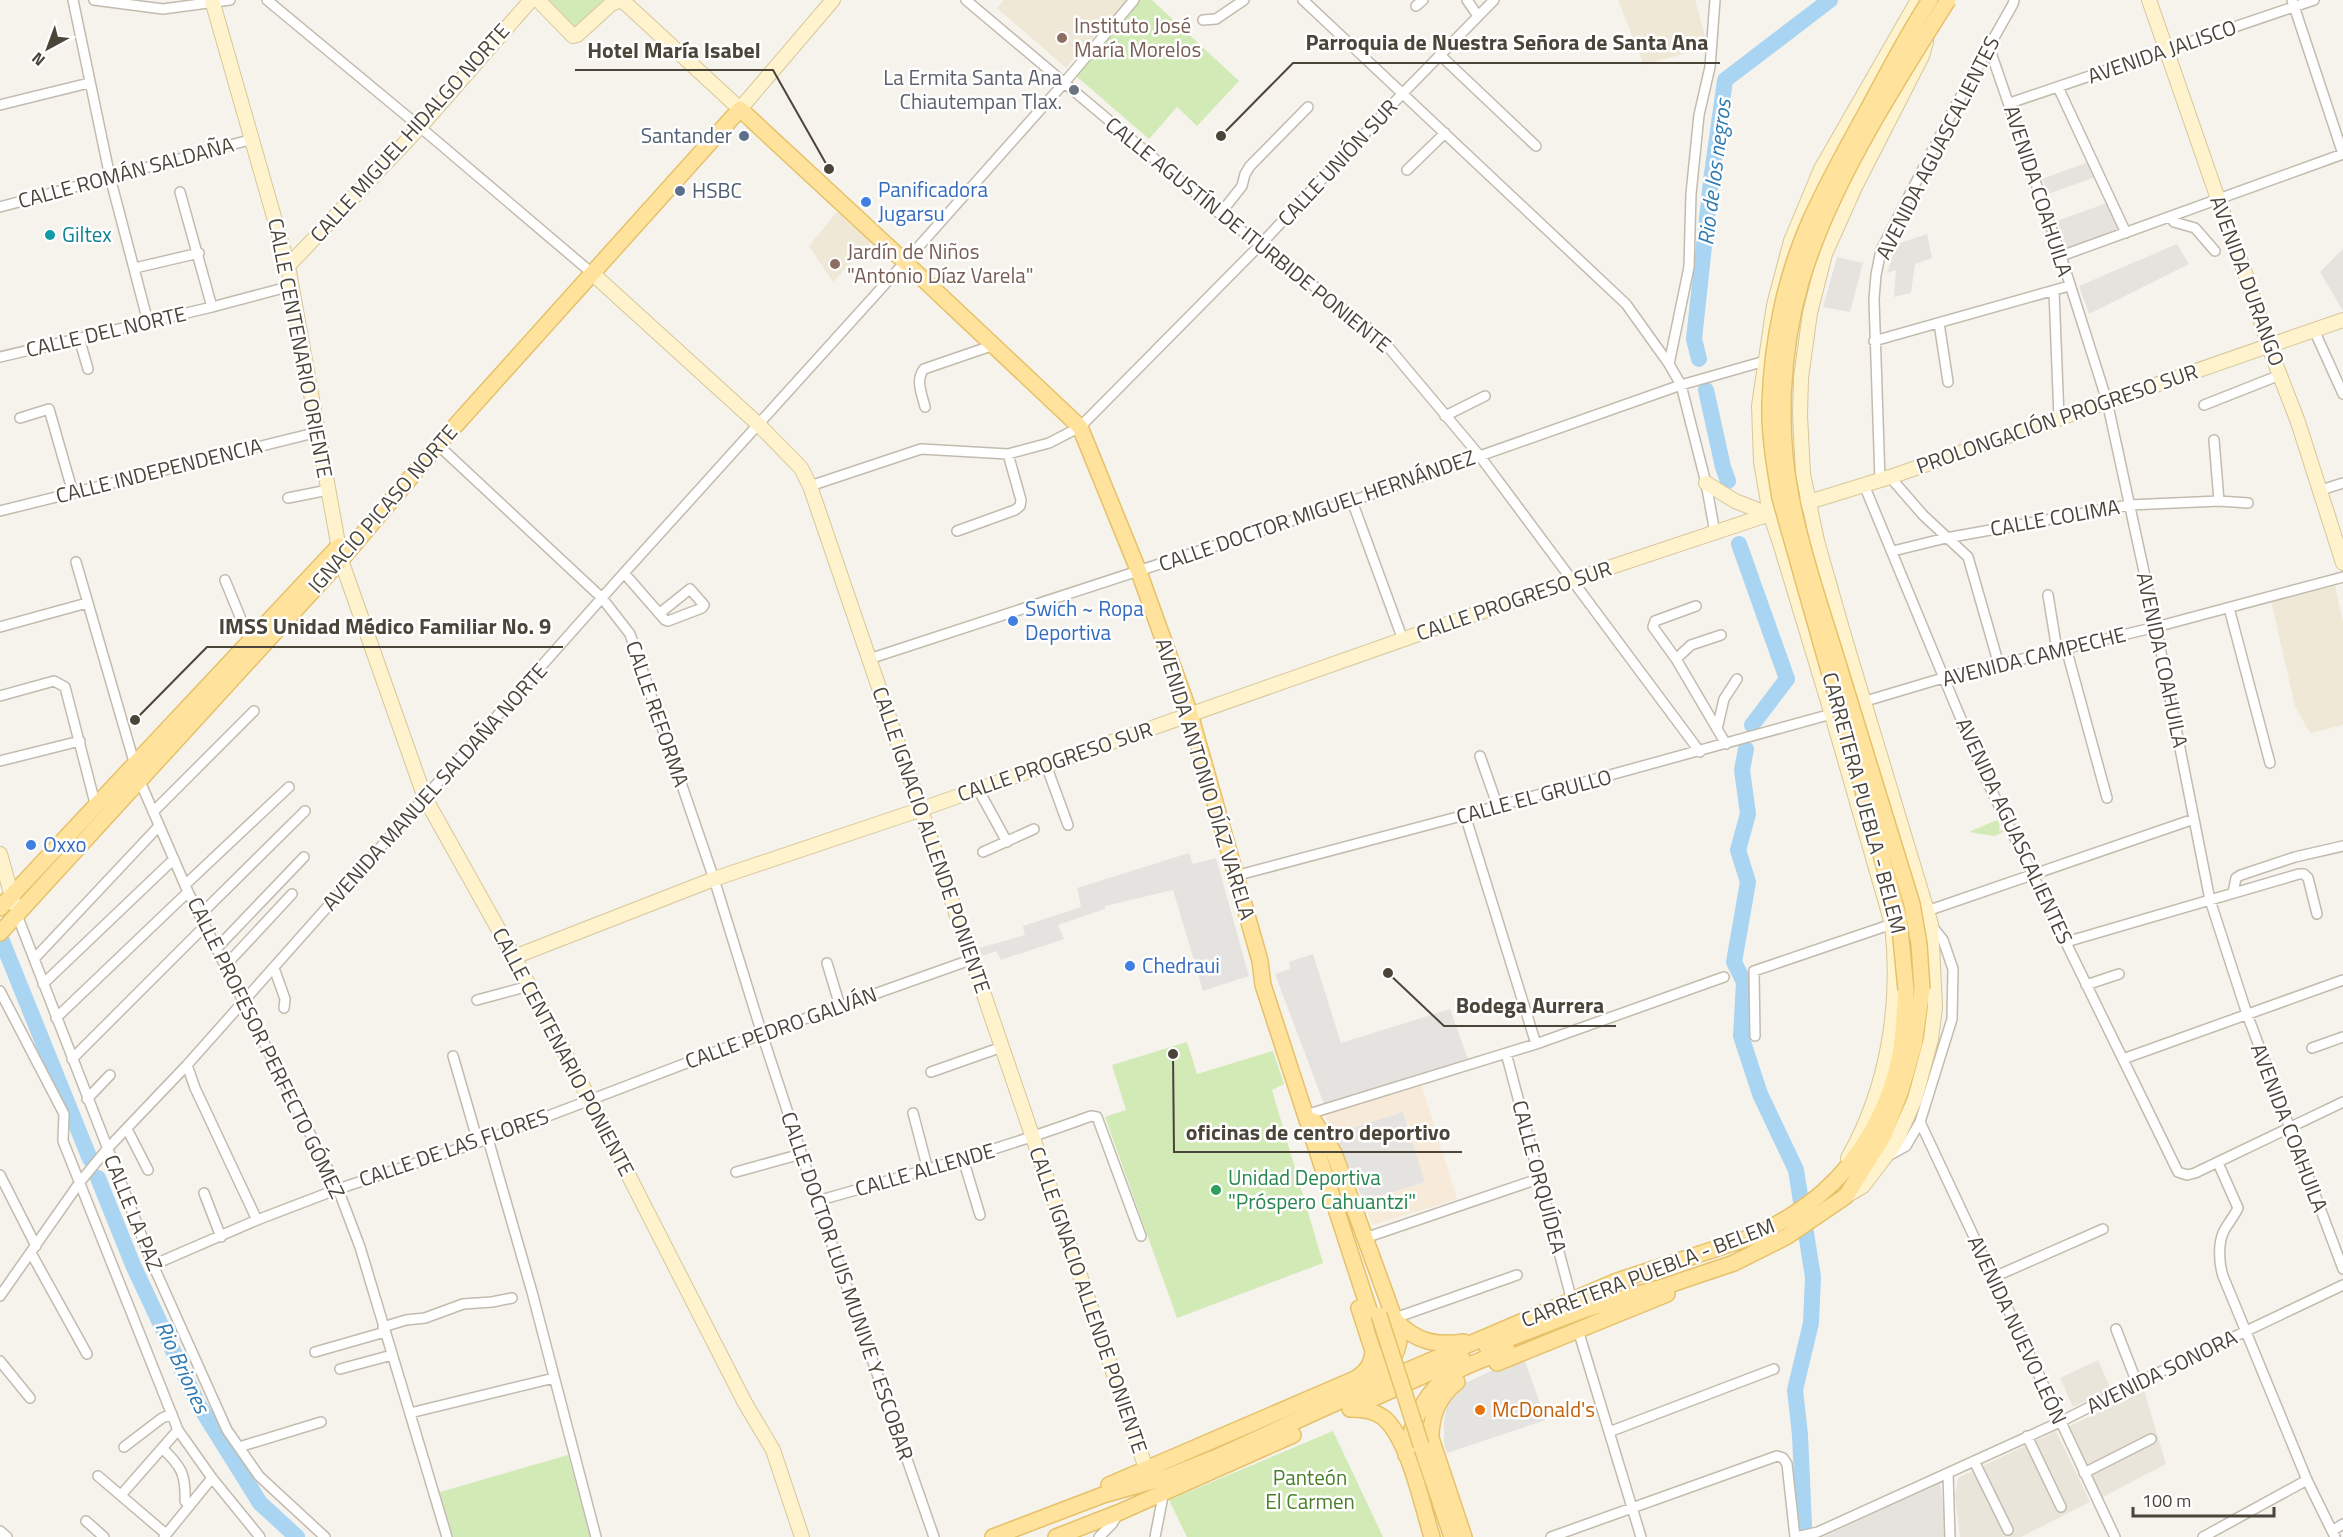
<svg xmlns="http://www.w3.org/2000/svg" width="2343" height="1537" font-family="'Titillium Web',sans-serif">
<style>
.residential{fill:#eae5da}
.commercial{fill:#f7ead8}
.industrial{fill:#e6e2dd}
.education{fill:#efe8d6}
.green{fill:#d2eab5}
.parking{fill:#e5e3e0}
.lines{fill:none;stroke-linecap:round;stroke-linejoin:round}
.river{stroke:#a9d4f2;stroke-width:16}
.street-casing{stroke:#c2bbae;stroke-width:12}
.secondary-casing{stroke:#d6c79b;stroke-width:16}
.primary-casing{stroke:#e6c16a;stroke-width:18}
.street{stroke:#fff;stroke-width:9}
.secondary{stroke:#fff3cd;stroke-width:14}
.primary{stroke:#ffe39c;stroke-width:15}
.primary-bridge-casing{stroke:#e6c16a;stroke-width:18;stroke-linecap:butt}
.primary-bridge{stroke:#ffe39c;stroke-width:15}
.education-dot{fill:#8d6e63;stroke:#fff;stroke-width:2}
.worship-dot{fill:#6b7280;stroke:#fff;stroke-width:2}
.service-dot{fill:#5c6f8a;stroke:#fff;stroke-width:2}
.shop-dot{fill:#3f7fe0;stroke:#fff;stroke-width:2}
.culture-dot{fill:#0f9aa8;stroke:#fff;stroke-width:2}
.leisure-dot{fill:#2e9e5b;stroke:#fff;stroke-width:2}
.food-dot{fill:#e8710a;stroke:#fff;stroke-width:2}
.labels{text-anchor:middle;stroke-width:5;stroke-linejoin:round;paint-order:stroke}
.education-label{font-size:21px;fill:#785e54;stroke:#fff;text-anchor:start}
.street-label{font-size:21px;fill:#4b4439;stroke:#fff}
.worship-label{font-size:21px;fill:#5b616d;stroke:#fff;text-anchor:end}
.service-label{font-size:21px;fill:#4e5e75;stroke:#fff;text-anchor:end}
.shop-label{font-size:21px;fill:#366cbe;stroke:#fff;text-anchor:start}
.culture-label{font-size:21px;fill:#0d838f;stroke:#fff;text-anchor:start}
.leisure-label{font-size:21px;fill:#27864d;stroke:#fff;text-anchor:start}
.food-label{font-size:21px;fill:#c56008;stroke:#fff;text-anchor:start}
.park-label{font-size:21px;fill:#4a7f2a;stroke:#fff}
.water-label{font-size:22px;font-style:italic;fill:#2e7ab2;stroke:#fff}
.leader{fill:none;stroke:#4b4439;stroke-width:2}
.callout-dot{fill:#4b4439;stroke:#fff;stroke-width:2}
.callout-label{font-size:22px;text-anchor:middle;font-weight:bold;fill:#4b4439;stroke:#fff;stroke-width:5;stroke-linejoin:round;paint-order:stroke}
</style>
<rect width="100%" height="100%" fill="#f6f3ec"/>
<path class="residential" d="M2098,1360L2111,1390L2073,1407L2060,1378Z
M2144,1390L2166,1464L2101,1498L2070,1426Z
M2056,1431L2090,1502L2021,1537H1960L1955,1496L1958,1478Z"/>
<path class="commercial" d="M1421,1084L1457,1199L1372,1225L1364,1201L1425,1182L1403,1112L1332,1134L1325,1114Z"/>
<path class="industrial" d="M2091,161L2098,176L2048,194L2042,179Z
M2110,202L2123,231L2068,253L2057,221Z
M1927,234L1932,258L1915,264L1911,293L1894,297L1896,270L1887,273L1897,244Z
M2177,244L2189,264L2089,314L2079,286Z
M2343,249V311L2320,272Z
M1837,257L1863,263L1850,312L1823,307Z
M1940,1482L1947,1537H1823Z"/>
<path class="education" d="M1004,0H1127L1066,68L997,8Z
M1618,0H1695L1708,47L1644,65Z
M837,212L871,242L833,282L809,246Z
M2335,585L2343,622V725L2310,733L2295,706L2271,601Z"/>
<path class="green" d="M549,0H614L573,33Z
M1140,0H1152L1239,81L1197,126L1177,107L1149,139L1076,76Z
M1997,820L2000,825L1999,831L2010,829L1994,836L1969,832Z
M1187,1042L1197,1074L1273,1051L1284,1084L1272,1090L1323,1263L1177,1318L1105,1117L1126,1110L1112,1065Z
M1333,1431L1383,1537H1187L1169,1500Z
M568,1455L590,1537H453L440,1492Z"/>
<path class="parking" d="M1189,853L1193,864L1216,858L1249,976L1203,991L1173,890L1105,906V909L1058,925L1064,939L1001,960L996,951L982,956L979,948L1025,935L1023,926L1081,907L1077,888Z
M1313,954L1341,1043L1450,1009L1468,1059L1324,1104L1275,974L1290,969L1289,962Z
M1403,1112L1425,1182L1364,1201L1332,1134Z
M1523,1356L1546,1420L1447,1453L1444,1443V1421L1449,1398L1457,1387Z"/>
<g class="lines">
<path class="river" d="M1699,359L1694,339L1711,181L1725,80L1830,0
M1706,390L1723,467L1728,481
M1739,544L1787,679L1752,725
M1746,749L1742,770L1748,814L1738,850L1748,882L1734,962L1744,982L1741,1036L1760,1094L1796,1170L1813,1277L1811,1323L1795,1390L1800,1435L1804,1525
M0,936L90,1159
M98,1178L133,1265L197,1402L260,1503L297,1537"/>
<defs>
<path id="street" d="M73,0L110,177L148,322
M94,0L163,9L230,0
M267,0L420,127L593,274
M966,0L1220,214L1379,336L1479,455L1700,752
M1303,0L1626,304L1669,364L1681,385L1706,483L1715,533
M1467,0L1478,16
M2292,0L2343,154
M1416,6L1423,0
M1203,20L1216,19L1244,0
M1989,47L2061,256L2107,401L2156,627L2210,900L2247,1014L2343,1269
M1440,55L1536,146
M2058,87L2126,233
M2010,103L2314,0
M0,105L89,83
M1407,170L1445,133
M180,192L212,307
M0,207L253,139
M1220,214L1242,186L1245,174L1250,166L1308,107
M2170,217L2174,222L2195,228L2215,251
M2061,256L2343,154
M135,268L199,253
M2054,291L2059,418
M1939,323L1948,382
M2314,330L2343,394
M79,338L88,369
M1874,341L2069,286
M0,357L212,307L291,286
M1669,364L1689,267L1691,194L1699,115L1710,67L1715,0
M2204,405L2280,375
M925,407C922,394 915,380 924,369L994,345
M1445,416L1485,396
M20,418L49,409L73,493
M2214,440L2219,501
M438,445L602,598L630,634L714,879L762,1034L817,1201L934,1537
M1890,477L1923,515L1968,557L1999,665
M1880,480L1874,299L1876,275L1881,250L1956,105L2013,4L2014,0
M1864,485L1985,777L2178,1172L2187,1175L2195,1173L2343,1102
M810,486L921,449L1008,454L1049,443L1080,427L1260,245L1403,93L1494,0
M2318,491L2343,483
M288,498L328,490
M1352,501L1403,640
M0,511L318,432
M957,531L1015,510L1020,506L1021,500L1008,454
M1893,551L1946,538L2129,505L2219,501L2248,503
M76,562L139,779L188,892L338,1189L360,1247L447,1537
M624,573L665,620L668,621L702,608L704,605L690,589L660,613
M225,580L250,641
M2048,595L2057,650
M1696,606L1655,621L1653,627L1676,659L1726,744
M2229,608L2270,763
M0,627L87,603
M2066,648L2107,798
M869,659L1352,501L1681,385L1765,361
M1676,659L1691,645L1721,635
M0,696L54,681L65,687L96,807
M1859,703L1943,678L2156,627L2343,577
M1717,729L1724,699L1737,679
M1480,756L1498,807
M0,761L80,741
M1046,765L1068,825
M978,789L1007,842
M153,812L254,711
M1465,815L1536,1044
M983,852L1034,829
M1235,876L1465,815L1835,713
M185,885L289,787
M2233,893L2236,878L2241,875L2295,857L2343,846
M1927,911L2194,819
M17,915L153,1265L227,1430L259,1476L325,1537
M200,915L305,811
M2066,942L2299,874H2304L2308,878L2317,914
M216,949L304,857
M34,959L159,826
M827,963L840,1006
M225,966L292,894
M274,968L285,999L284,1008
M43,984L174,859
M2086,985L2119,974
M0,991L64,1114L63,1141L178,1430L212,1478L260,1537
M477,1000L529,986
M56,1018L188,892
M1755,1036L1754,971L1892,924
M2312,1048L2343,1037
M1506,1053L1572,1301
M453,1056L478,1142
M72,1059L205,926
M2123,1059L2343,980
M187,1065L195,1088L257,1220
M931,1072L1002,1047
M87,1099L110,1075
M913,1113L928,1170
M1312,1113L1536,1044L1724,977
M1920,1122L2115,1537
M127,1129L148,1170
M488,1139L532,1292L596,1537
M1888,1156L1906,1146L1920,1122L1952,1019L1953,969L1943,940L1932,926
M963,1159L980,1215
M2218,1163L2238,1208C2234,1217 2227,1224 2223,1233C2218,1245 2219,1264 2223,1276L2307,1480L2335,1537
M736,1172L801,1154
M0,1175L36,1246
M204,1193L221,1237
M817,1201C909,1175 1001,1149 1091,1116L1097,1117L1141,1236
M1365,1238L1538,1179
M31,1253L87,1354
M153,1265L257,1220L338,1189L488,1139L762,1034L973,959
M1994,1277L2103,1229
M0,1296L80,1182L107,1149L187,1065L624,573L905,262L1064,83L1134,0
M1395,1318L1517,1275
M383,1327L406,1320L425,1318L463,1304L492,1302L512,1298
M2116,1329L2137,1383
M1578,1330L1641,1537
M315,1352L385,1332
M0,1361L30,1398
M340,1369L392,1355
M410,1413L554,1378
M1609,1432L1774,1369
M2027,1436L2061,1507
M124,1447L162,1418L172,1414
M239,1447L321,1422
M162,1448C181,1466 186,1474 185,1501L189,1505
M1974,1461L2008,1530
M2084,1473L2151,1439
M1948,1474L1950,1537
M98,1476L166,1534
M121,1495L178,1430
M86,1521L104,1537
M0,1531L7,1537
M2332,1531L2343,1524
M164,1537L212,1478
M1099,1537L1112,1524L1118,1514
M1155,1537L1164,1491
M1551,1537L1777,1456L1783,1458L1787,1464L1795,1537
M1796,1537L1818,1532L2060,1422L2137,1383L2343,1285
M2203,1537L2307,1480"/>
<path id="secondary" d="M212,0L288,266L341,560L425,798L514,957L590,1100L745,1403L773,1450L802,1537
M538,0L573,36L577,35L611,4L622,0L740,109L833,0
M2149,0L2218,199L2249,284L2269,347L2298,422L2343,563
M288,266L420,127L531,0
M593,274L758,424L801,468L810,486L1149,1477
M1706,483L1735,501L1771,515
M0,854L14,904
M514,957L714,879L919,810L1572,580L1770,514L1890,477L2343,320
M1848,1158C1888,1087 1901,1005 1892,924L1832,715L1780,543L1770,514L1761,462L1759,406L1774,305L1791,241L1821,169L1918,0
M1846,1196L1863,1186L1895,1144L1915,1099L1931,1039L1935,1007L1931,924L1845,639L1817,541L1803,474L1800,415L1801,378L1810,313L1825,254L1856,185L1922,56L1926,42"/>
<path id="primary" d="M0,908L339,546
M0,933L341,560L438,445L740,109L905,262L1080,427L1139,572L1190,714L1260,961L1263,985L1372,1319
M1314,1121L1334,1153L1399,1331C1401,1356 1385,1372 1364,1382
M1359,1308L1373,1351L1378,1358
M1396,1321C1416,1342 1437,1346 1464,1342
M1487,1347L1586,1309L1663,1287L1734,1263L1786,1237L1846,1196L1883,1137L1901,1090L1914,1045L1922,989
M1497,1363L1667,1294
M1350,1409L1462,1358
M1353,1409C1364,1409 1375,1411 1384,1418C1409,1440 1422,1505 1432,1537
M1428,1429L1464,1537
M1431,1437C1431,1414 1439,1396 1457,1382
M1421,1445L1452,1537
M1406,1455C1411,1423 1425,1389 1455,1372C1471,1363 1490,1357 1507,1350
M1109,1485L1355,1379C1366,1372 1372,1365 1373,1351
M993,1537L1103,1495L1167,1477L1217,1457L1397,1375L1617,1281L1758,1235C1781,1222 1804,1209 1823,1192C1862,1158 1891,1105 1900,1054C1904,1033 1904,1012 1906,990
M1056,1537L1120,1512L1293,1435"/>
</defs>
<use href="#street" class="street-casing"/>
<use href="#secondary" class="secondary-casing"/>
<use href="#primary" class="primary-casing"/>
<use href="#street" class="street"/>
<use href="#secondary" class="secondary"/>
<use href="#primary" class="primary"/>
<defs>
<path id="primary-bridge" d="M1922,989L1919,944L1912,904C1888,827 1865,750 1841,673C1824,617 1804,560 1792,502C1777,431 1781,351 1801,282C1829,186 1895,84 1948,0
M1906,990L1899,918L1780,498C1775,467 1769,435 1770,403C1772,342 1785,277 1810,221C1827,183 1847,147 1867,111C1887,74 1907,35 1930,0
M1379,1315L1421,1445"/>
</defs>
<use href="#primary-bridge" class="primary-bridge-casing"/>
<use href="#primary-bridge" class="primary-bridge"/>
</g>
<g class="education-dot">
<circle cx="1062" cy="38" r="6"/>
<circle cx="835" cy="264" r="6"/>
</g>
<circle class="worship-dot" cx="1074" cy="90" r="6"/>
<g class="service-dot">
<circle cx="744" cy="136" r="6"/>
<circle cx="680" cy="191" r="6"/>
</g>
<g class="shop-dot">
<circle cx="866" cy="202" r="6"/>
<circle cx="1013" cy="621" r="6"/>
<circle cx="31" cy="845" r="6"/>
<circle cx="1130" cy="966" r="6"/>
</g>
<circle class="culture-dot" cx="50" cy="235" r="6"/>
<circle class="leisure-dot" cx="1216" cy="1190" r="6"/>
<circle class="food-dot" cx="1480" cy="1410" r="6"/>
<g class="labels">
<g class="education-label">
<text x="1074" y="33">Instituto José<tspan x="1074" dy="24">María Morelos</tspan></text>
<text x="847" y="259">Jardín de Niños<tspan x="847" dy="24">"Antonio Díaz Varela"</tspan></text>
</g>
<g class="street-label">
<text transform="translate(2162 52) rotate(-19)" y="7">AVENIDA JALISCO</text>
<text transform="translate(410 133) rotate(-48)" y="7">CALLE MIGUEL HIDALGO NORTE</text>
<text transform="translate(1938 148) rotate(-63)" y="7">AVENIDA AGUASCALIENTES</text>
<text transform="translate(1338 163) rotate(-47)" y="7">CALLE UNIÓN SUR</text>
<text transform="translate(126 173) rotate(-15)" y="7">CALLE ROMÁN SALDAÑA</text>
<text transform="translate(2038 191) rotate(72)" y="7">AVENIDA COAHUILA</text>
<text transform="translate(1248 235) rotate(39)" y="7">CALLE AGUSTÍN DE ITURBIDE PONIENTE</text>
<text transform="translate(2247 281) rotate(70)" y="7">AVENIDA DURANGO</text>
<text transform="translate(106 332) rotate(-13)" y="7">CALLE DEL NORTE</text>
<text transform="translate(300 348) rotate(79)" y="7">CALLE CENTENARIO ORIENTE</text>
<text transform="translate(2057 419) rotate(-19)" y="7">PROLONGACIÓN PROGRESO SUR</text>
<text transform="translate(159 471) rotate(-14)" y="7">CALLE INDEPENDENCIA</text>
<text transform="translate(383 509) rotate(-49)" y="7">IGNACIO PICASO NORTE</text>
<text transform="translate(1317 511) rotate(-19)" y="7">CALLE DOCTOR MIGUEL HERNÁNDEZ</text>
<text transform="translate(2055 518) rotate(-10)" y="7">CALLE COLIMA</text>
<text transform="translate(1514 601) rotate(-19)" y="7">CALLE PROGRESO SUR</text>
<text transform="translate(2034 657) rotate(-14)" y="7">AVENIDA CAMPECHE</text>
<text transform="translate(2162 660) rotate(78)" y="7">AVENIDA COAHUILA</text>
<text transform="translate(657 714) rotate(71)" y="7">CALLE REFORMA</text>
<text transform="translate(1055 762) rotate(-19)" y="7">CALLE PROGRESO SUR</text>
<text transform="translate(1205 779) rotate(73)" y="7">AVENIDA ANTONIO DÍAZ VARELA</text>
<text transform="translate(435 787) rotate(-48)" y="7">AVENIDA MANUEL SALDAÑA NORTE</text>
<text transform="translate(1534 797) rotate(-15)" y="7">CALLE EL GRULLO</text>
<text transform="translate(1864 803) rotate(75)" y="7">CARRETERA PUEBLA - BELEM</text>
<text transform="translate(2014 831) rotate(65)" y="7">AVENIDA AGUASCALIENTES</text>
<text transform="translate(931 840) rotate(71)" y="7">CALLE IGNACIO ALLENDE PONIENTE</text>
<text transform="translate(781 1028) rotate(-20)" y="7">CALLE PEDRO GALVÁN</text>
<text transform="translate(266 1048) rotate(64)" y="7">CALLE PROFESOR PERFECTO GÓMEZ</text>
<text transform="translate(563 1052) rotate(62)" y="7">CALLE CENTENARIO PONIENTE</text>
<text transform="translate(2289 1128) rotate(69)" y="7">AVENIDA COAHUILA</text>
<text transform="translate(454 1148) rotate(-19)" y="7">CALLE DE LAS FLORES</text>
<text transform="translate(925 1170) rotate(-16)" y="7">CALLE ALLENDE</text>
<text transform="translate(1539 1177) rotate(75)" y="7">CALLE ORQUÍDEA</text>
<text transform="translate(133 1213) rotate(68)" y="7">CALLE LA PAZ</text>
<text transform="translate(1648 1273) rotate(-21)" y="7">CARRETERA PUEBLA - BELEM</text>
<text transform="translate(847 1286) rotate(71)" y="7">CALLE DOCTOR LUIS MUNIVE Y ESCOBAR</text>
<text transform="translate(1088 1300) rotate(71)" y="7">CALLE IGNACIO ALLENDE PONIENTE</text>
<text transform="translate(2017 1330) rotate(65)" y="7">AVENIDA NUEVO LEÓN</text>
<text transform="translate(2162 1372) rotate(-26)" y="7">AVENIDA SONORA</text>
</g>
<g class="worship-label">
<text x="1062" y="85">La Ermita Santa Ana<tspan x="1062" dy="24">Chiautempan Tlax.</tspan></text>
</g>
<g class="service-label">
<text x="732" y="143">Santander</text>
<text x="692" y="198" text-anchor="start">HSBC</text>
</g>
<g class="shop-label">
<text x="878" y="197">Panificadora<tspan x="878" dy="24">Jugarsu</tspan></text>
<text x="1025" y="616">Swich ~ Ropa<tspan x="1025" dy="24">Deportiva</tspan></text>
<text x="43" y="852">Oxxo</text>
<text x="1142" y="973">Chedraui</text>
</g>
<g class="culture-label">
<text x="62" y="242">Giltex</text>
</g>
<g class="leisure-label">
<text x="1228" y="1185">Unidad Deportiva<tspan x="1228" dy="24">"Próspero Cahuantzi"</tspan></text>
</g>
<g class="food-label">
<text x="1492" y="1417">McDonald's</text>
</g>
<g class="park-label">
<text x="1310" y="1485">Panteón<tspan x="1310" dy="24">El Carmen</tspan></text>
</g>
<g class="water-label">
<text transform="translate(1714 172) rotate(-83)" y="8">Rio de los negros</text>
<text transform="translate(183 1367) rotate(65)" y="8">Rio Briones</text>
</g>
</g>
<path class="leader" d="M1221 136L1293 63H1720M829 169L773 70H575M135 720L207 647H563M1388 973L1444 1026H1616M1173 1054L1174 1152H1462"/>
<g class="callout-dot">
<circle cx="1221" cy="136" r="6"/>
<circle cx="829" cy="169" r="6"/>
<circle cx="135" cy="720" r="6"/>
<circle cx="1388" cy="973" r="6"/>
<circle cx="1173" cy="1054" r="6"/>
</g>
<g class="callout-label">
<text x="1507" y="50">Parroquia de Nuestra Señora de Santa Ana</text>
<text x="674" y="58">Hotel María Isabel</text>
<text x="385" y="634">IMSS Unidad Médico Familiar No. 9</text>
<text x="1530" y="1013">Bodega Aurrera</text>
<text x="1318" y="1140">oficinas de centro deportivo</text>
</g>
<g transform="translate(48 48) rotate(221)" stroke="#ffffff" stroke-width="4.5" paint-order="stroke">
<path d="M0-4.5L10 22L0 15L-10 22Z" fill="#4b4439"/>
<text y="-9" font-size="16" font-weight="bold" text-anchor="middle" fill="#4b4439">N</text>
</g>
<path d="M2133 1507v9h141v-9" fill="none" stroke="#4b4439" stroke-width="3"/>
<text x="2142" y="1507" font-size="18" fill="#4b4439" stroke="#ffffff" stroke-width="4.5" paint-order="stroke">100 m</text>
</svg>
